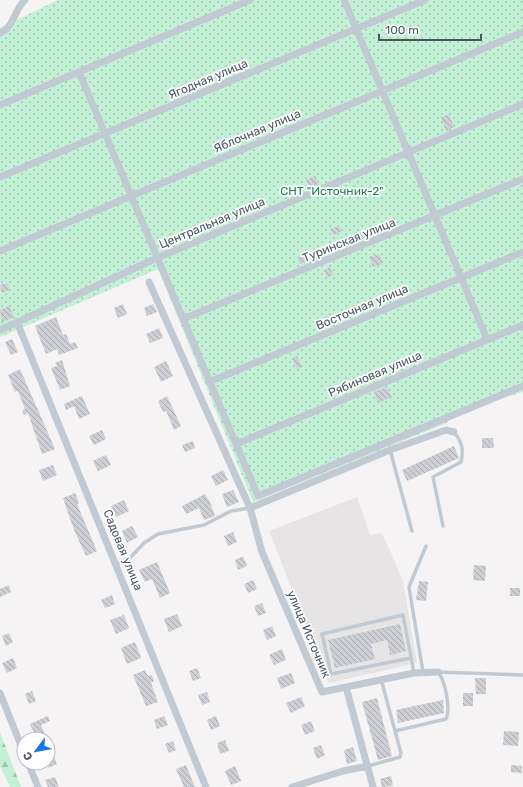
<svg xmlns="http://www.w3.org/2000/svg" width="523" height="787" font-family="Rubik,sans-serif">
<style>
.education{fill:#e6e4e5}
.grass{fill:url(#grass-dots)}
.forest{fill:url(#forest-firs)}
.building{fill:url(#building-back-hatch)}
.lines{fill:none;stroke-linecap:round;stroke-linejoin:round}
.service{stroke:#c1cad2;stroke-width:3.5}
.minor{stroke:#c1cad2;stroke-width:7}
.labels{text-anchor:middle;stroke-width:3.5;stroke-linejoin:round;paint-order:stroke}
.street-label{font-size:12px;fill:#4a5661;stroke:#fff}
.park-label{font-size:12px;fill:#17864f;stroke:#fff}
</style>
<defs>
<pattern id="grass-dots" width="8" height="8" patternUnits="userSpaceOnUse"><rect width="8" height="8" fill="#c3f1d5"/><path d="M2 2h.1M6 6h.1" fill="none" stroke="#a0c6b0" stroke-width="1.8" stroke-linecap="round"/></pattern>
<pattern id="forest-firs" width="22" height="20" patternUnits="userSpaceOnUse"><rect width="22" height="20" fill="#c3f1d5"/><path d="M5 1l3.5 6h-7zM16 11l3.5 6h-7z" fill="#a0c6b0"/></pattern>
<pattern id="building-back-hatch" width="6" height="6" patternUnits="userSpaceOnUse"><rect width="6" height="6" fill="#cdcfd5"/><path d="M-1 5l2 2M0 0l6 6M5-1l2 2" fill="none" stroke="#a8abb0"/></pattern>
</defs>
<rect width="100%" height="100%" fill="#f5f3f3"/>
<path class="education" d="M357,497L370,535L382,533L403,581L417,663L329,683L269,531Z"/>
<path class="grass" d="M58,0H523V392L455,412L447,423L253,502L158,269L0,337V28Z"/>
<path class="forest" d="M0,732L21,787H10L0,766Z"/>
<path class="building" d="M449,114L454,127L446,131L441,117Z
M315,176L319,184L310,188L306,180Z
M339,226L342,231L333,235L330,229Z
M361,232L364,239L357,242L354,235Z
M326,246L328,253L320,256L317,250Z
M379,254L383,264L373,267L369,257Z
M305,255L308,261L300,264L297,258Z
M330,267L333,275L327,278L324,270Z
M7,283L10,290L2,293L0,285Z
M123,304L127,314L118,318L114,308Z
M153,304L157,312L147,316L144,308Z
M9,306L14,317L2,322L0,310Z
M56,317L63,335L66,334L70,344L75,342L78,348L59,355L57,349L46,354L35,326Z
M159,328L163,338L150,343L146,334Z
M12,339L18,352L11,355L5,342Z
M297,356L302,367L297,369L292,358Z
M62,360L70,386L60,390L51,368L57,366L55,363Z
M166,361L173,376L161,382L154,367Z
M20,369L55,449L42,454L28,413L24,415L22,411L25,409L18,391L15,392L8,375Z
M387,387L392,397L378,403L374,392Z
M82,396L90,414L79,419L74,406L66,410L64,404Z
M167,396L181,426L174,430L166,411L163,412L158,401Z
M102,430L106,439L94,445L89,436Z
M482,438H493L494,448H482Z
M193,441L195,448L185,452L182,445Z
M454,446L459,458L407,481L402,470Z
M106,455L111,465L98,471L93,461Z
M53,465L57,475L43,481L39,470Z
M223,470L228,480L216,486L211,476Z
M233,490L239,502L227,507L222,494Z
M75,493L79,503L77,504L97,551L86,556L74,530L63,498Z
M205,494L210,502L215,516L204,520L199,508L186,514L182,506Z
M124,500L129,511L116,517L111,506Z
M132,526L138,537L127,543L122,531Z
M233,532L237,542L228,546L224,536Z
M243,556L247,566L238,570L235,560Z
M157,562L170,593L160,598L152,579L145,582L139,570Z
M474,565L486,566L485,581L473,580Z
M253,580L257,589L248,593L244,584Z
M419,581L428,582L426,601L416,600Z
M9,585L11,592L0,597V589Z
M510,588H520V596H510Z
M112,595L115,604L105,608L101,600Z
M262,603L266,613L258,616L254,606Z
M177,614L182,626L169,632L164,619Z
M124,615L129,628L116,634L110,620Z
M400,624L406,651L390,655L387,640L371,644L375,659L335,668L328,640Z
M272,626L276,636L267,640L263,630Z
M9,633L13,642L6,646L2,636Z
M135,642L141,658L127,664L121,648Z
M282,649L286,660L274,665L269,655Z
M13,658L17,668L7,673L2,663Z
M197,668L201,678L193,681L189,671Z
M145,670L148,676L152,675L154,681L151,683L158,702L146,706L133,675Z
M291,673L295,683L281,689L277,678Z
M475,678H486V694H476Z
M32,691L36,701L29,704L25,694Z
M207,692L210,702L202,705L198,695Z
M463,693H473V706H463Z
M301,697L305,706L291,713L286,703Z
M377,698L392,756L378,760L362,702Z
M443,700L444,713L398,723L396,710Z
M48,716L50,721L41,725L47,739H32L30,734L34,733L30,724Z
M164,716L168,725L157,729L154,720Z
M216,716L220,726L211,730L207,720Z
M311,721L315,731L305,735L301,725Z
M504,731L519,732L518,746L503,745Z
M225,740L229,751L220,754L217,743Z
M173,741L176,750L169,753L165,744Z
M321,745L325,755L317,759L313,748Z
M353,747L357,761L347,764L344,750Z
M53,754L57,764L48,768V756Z
M186,765L195,787H184L176,769Z
M511,765L522,766V773L511,772Z
M235,766L241,781L231,785L225,771Z
M391,776L393,786L382,787L380,779Z
M55,777L59,787H48L45,780Z"/>
<g class="lines">
<path class="service" d="M390,450L412,531
M443,526L433,477L461,462C464,449 462,442 454,432
M117,563L127,561L144,543L158,534L204,525L231,511L250,508
M411,658L331,674L322,634L403,615L414,673
M423,672L409,587L426,546
M438,672L523,675
M381,679L395,731L446,719C451,709 445,680 438,672
M368,766L400,757L401,753L395,731"/>
<path class="minor" d="M344,0L487,339
M0,33C14,27 14,10 25,0
M79,72L258,496L523,386
M0,105L250,0
M0,177L425,0
M0,251L523,32
M149,282L250,508L262,552L322,692L414,673L438,672
M183,319L523,179
M17,322L206,787
M0,330L157,258L523,104
M209,382L523,252
M236,444L523,325
M250,508L390,450L446,430L454,432
M346,687L373,787
M0,693L24,753
M28,763L38,787
M292,787L343,771L368,766"/>
</g>
<g class="labels">
<g class="street-label">
<text transform="translate(208 79) rotate(-23)" y="4">Ягодная улица</text>
<text transform="translate(257 131) rotate(-23)" y="4">Яблочная улица</text>
<text transform="translate(212 223) rotate(-23)" y="4">Центральная улица</text>
<text transform="translate(349 240) rotate(-22)" y="4">Туринская улица</text>
<text transform="translate(362 307) rotate(-23)" y="4">Восточная улица</text>
<text transform="translate(375 374) rotate(-23)" y="4">Рябиновая улица</text>
<text transform="translate(123 550) rotate(68)" y="4">Садовая улица</text>
<text transform="translate(309 634) rotate(67)" y="4">улица Источник</text>
</g>
<g class="park-label">
<text x="332" y="195">СНТ "Источник-2"</text>
</g>
</g>
<g transform="translate(36 751) rotate(238)"><circle r="19" fill="#ffffff" stroke="#b7bbc0"/>
<path d="M0-3L7 15L0 10L-7 15Z" fill="#1a73e8"/>
<text y="-6" font-size="11" font-weight="bold" text-anchor="middle" fill="#4a5661">С</text>
</g>
<path d="M379 34v6h102v-6" fill="none" stroke="#4a5661" stroke-width="2"/>
<text x="385" y="34" font-size="12" fill="#4a5661" stroke="#ffffff" stroke-width="3" paint-order="stroke">100 m</text>
</svg>
